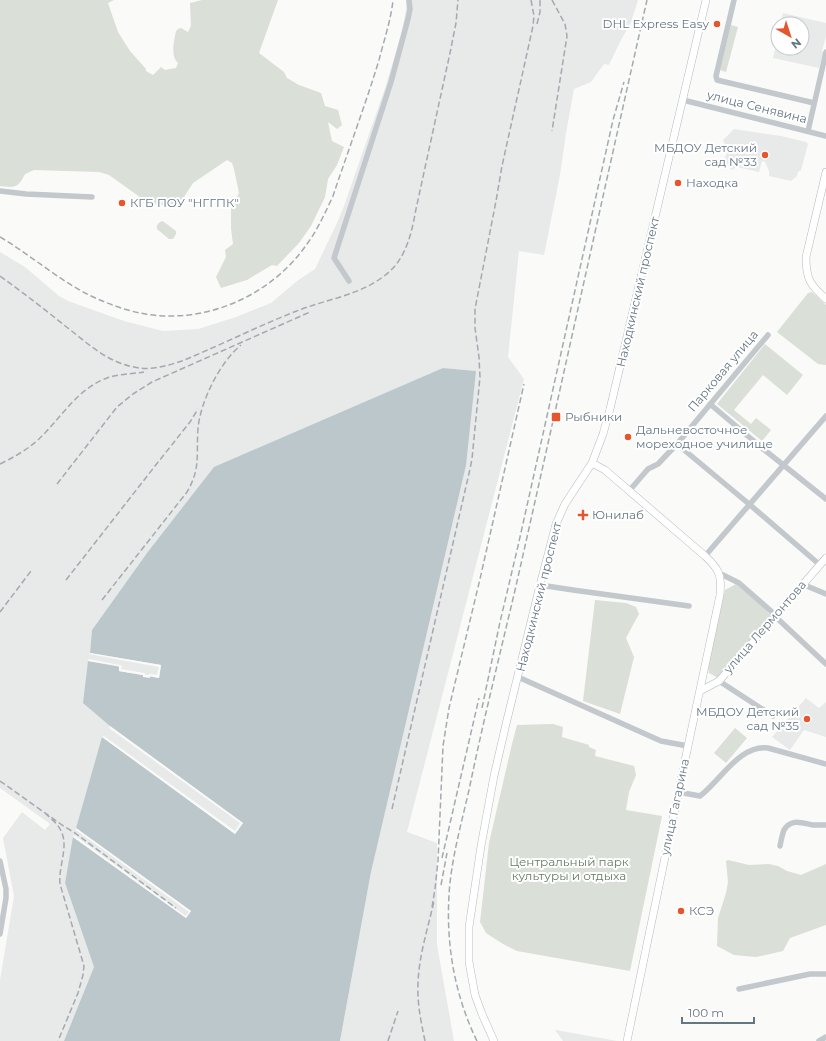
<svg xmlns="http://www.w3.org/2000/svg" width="826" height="1041" font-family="Montserrat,sans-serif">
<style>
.built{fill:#e8e9e9}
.green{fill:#dadfd7}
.water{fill:#bbc7cb}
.pier{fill:#fafaf8}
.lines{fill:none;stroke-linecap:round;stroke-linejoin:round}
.major-casing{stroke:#b5babe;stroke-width:8}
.minor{stroke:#c3c8cc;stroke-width:5.5}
.major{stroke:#fff;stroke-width:7}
.rail{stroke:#a2aab0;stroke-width:1.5;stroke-dasharray:6 3;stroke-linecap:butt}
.poi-dot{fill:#e4572e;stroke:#fff;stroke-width:1.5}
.labels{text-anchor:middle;stroke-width:4;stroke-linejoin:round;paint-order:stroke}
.poi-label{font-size:12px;fill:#657683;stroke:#fff;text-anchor:start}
.street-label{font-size:12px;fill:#657683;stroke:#fff}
.park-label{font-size:12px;fill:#687a64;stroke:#fff}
</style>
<rect width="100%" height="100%" fill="#fafaf8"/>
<path class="built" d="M406,0H638L631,22L620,42L609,65L604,64L591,82L574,89L566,133L560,175L544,255L519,251L508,357L524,379L407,832L437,843V945L454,1041H340L371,872L476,371L443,368L147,553L92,630L90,653L161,665L159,678L150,676V678L88,661L243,823L235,834L102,738L76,828L191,911L186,918L74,837L65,883L94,967L64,1041H0V980L14,896L3,838L22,812L45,830L50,824L0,788V252L25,267L59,296L68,301L124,321L163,331L198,329L236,317L271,303L297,281L315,269L337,223L344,206L385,88L401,35L406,10Z
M783,13L826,23V36L822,51L824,52L819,68L773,58L778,35V48H802V24H780Z
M734,129L781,136L806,142L808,144L801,170L798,172L797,176L791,181L769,176V171L765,162L762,161L759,172L737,167L732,170L723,162L728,150L723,140Z
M806,698L819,708L826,702V737L804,730L790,750L772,737Z
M555,1030H556L617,1041H563Z"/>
<path class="green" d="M0,0H114L108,3L118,32L130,51L146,69V71L153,75L161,67L165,70L176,68L178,63C170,55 174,42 176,31L178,29L181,28L188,32L191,26L190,3L202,0H278L259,53L284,72L287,78L299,85L321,93L325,106L338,110L342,125L337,129L328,122L332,141L344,147L337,165L328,179L325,197L311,226L299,243L277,266L272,265L247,280L221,288L216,277L226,257L225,250L233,244L231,228V209L239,193L234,169L232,163L227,160L193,183L182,200L168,206L157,204L144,200L109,175L99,172L34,170L25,174C18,188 15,188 0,186Z
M731,25L738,27L726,72L720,70Z
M162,221L164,222L176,231V234L173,239H169L157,229C156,225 158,223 162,221Z
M812,292L826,305V365L818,364L777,332L808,293Z
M765,344L803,375L787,395L763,375L734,410L751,424L756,418L771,430L762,441L717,404Z
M736,584L757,601L771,615L718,678L709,673L708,667L725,590Z
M595,600L626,603L636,607L639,614L634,623L626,638L634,657L620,714L583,701Z
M553,724L563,727L562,737L589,745V747L596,750L595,756L634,766L636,775L629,792L626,810L662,816L630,971L517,951L503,944L486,933L480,922L489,843L512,744L517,725Z
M735,728L747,738L726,763L714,753Z
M728,860L749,865L769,864L778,866L787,871L801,875L826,864V925L790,938L783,951L756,957L734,955L717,946L718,918L726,893L728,882L726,861Z"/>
<path class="water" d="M443,368L476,371L466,465L371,872L340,1041H64L94,967L65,883L73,837L186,918L191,911L76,828L102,737L235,834L243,823L110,726L83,703L88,661L120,667L119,671L159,678L161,665L90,653L92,630L147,553L214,467Z"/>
<path class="pier" d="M90,653L161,665L159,678L150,676V678L143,677V675L119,671V666L88,661L89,659L120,665L122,666L121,669L144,673L146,675H148L150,674L157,675L159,667L89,654Z
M110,726L243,823L235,834L102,737L104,736L235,831L240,823L109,728Z
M76,828L191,911L186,918L73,837L74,835L186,916L189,912L76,830Z"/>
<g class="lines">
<defs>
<path id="major" d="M826,172L806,257C806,279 810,285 826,299
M592,463L605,470L705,556C719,569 722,575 720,595L688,746L627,1041
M700,691L719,681L826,558
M494,1041L482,1014L475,995L469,962V927L481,846L494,776L506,724L540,585L556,524L565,504L592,463L603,434L610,409L706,0"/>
</defs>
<use href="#major" class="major-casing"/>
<path class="minor" d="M734,0L716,76L717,80L721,81L814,103
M683,100L826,136
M808,131L826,52
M0,191L26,194L92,197
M349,281L334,258L391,82L408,19L410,9L409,0
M710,404L762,448L826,499
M677,444L749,504L820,565
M629,491L648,469L658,464L677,444L768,335
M705,556L826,416
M719,573L739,583L771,611L779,620L826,664
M802,584L826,594
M540,585L573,590L689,606
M518,677L661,741L688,746
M719,681L773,716
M678,792L700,796C720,781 740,744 768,748L826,764
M780,846C781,841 782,835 784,830C791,818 802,823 813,825C817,825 822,825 826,825
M0,861L6,889V898L0,934
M739,989L810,974H826
M819,1041L826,1037"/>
<use href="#major" class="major"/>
<path class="rail" d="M552,0L565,24L567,36L552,131
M537,24L540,12V0
M0,237C34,257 64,285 100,300C121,309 144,316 167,316C222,317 276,289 307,244C318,229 325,213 333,196C348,151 365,106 379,60C384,40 391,20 393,0
M0,276C22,292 43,308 64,325C85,341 106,362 134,367C150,371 166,366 182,361C206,351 230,340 254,329C270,322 286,315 302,309C332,298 364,294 389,272C407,256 412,231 416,209L450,53L456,23L458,0
M0,464C14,457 27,450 39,439C61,418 77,389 107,378C119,374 132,374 144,372
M57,484L117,407L133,394L152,382L310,312
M66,580L155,466L190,422L198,409
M102,600L187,492C201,468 196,455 198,429C200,402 220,362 241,345
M0,612L31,571
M482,708L500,622L518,546L613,120L624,82
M0,781L62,825L75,833L176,908
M392,809L470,469L472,459L480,377L479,357L475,328V309L496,201L502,166L533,26L534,16L531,0
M45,813C50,818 57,823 60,829C70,845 58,866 60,884L84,966L83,975L78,993L58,1041
M442,858L479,698
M441,885L447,853
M432,907L435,889L438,861L443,746L449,708L480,579L524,384
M388,1041L398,1011
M425,1041C421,1022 417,1003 418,983C419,955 428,928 434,901
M477,1041C455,996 446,946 449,895C451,860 461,825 469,790C483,722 500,654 516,586C560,391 603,195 647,0"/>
</g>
<g class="poi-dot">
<circle cx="717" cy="24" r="4"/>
<circle cx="765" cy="155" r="4"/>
<circle cx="678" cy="183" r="4"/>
<circle cx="122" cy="203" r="4"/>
<rect x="551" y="412" width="10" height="10" rx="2"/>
<circle cx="628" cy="437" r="4"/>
<path d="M581 509h4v4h4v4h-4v4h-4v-4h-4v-4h4z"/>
<circle cx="807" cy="719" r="4"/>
<circle cx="681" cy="911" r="4"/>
</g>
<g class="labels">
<g class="poi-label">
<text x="709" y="28" text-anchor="end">DHL Express Easy</text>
<text x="757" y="152" text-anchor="end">МБДОУ Детский<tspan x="757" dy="14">сад №33</tspan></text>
<text x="686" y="187">Находка</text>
<text x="130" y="207">КГБ ПОУ "НГГПК"</text>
<text x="565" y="421">Рыбники</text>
<text x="636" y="434">Дальневосточное<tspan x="636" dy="14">мореходное училище</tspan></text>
<text x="592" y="519">Юнилаб</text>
<text x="799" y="716" text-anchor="end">МБДОУ Детский<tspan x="799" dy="14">сад №35</tspan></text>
<text x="689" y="915">КСЭ</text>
</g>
<g class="street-label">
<text transform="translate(757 107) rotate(14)" y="4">улица Сенявина</text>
<text transform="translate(638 292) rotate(-77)" y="4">Находкинский проспект</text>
<text transform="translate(723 371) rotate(-50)" y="4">Парковая улица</text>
<text transform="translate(539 597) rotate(-76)" y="4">Находкинский проспект</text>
<text transform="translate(765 627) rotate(-49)" y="4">улица Лермонтова</text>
<text transform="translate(675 807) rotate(-78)" y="4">улица Гагарина</text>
</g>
<g class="park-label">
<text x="569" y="866">Центральный парк<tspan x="569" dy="14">культуры и отдыха</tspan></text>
</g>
</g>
<g transform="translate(790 36) rotate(141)"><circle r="19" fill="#ffffff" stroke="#c1c8cd"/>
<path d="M0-3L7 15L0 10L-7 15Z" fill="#e4572e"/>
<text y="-6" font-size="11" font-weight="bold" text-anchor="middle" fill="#657683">N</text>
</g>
<path d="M682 1017v6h72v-6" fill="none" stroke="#657683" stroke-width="2"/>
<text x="688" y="1017" font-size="12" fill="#657683" stroke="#ffffff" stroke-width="3" paint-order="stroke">100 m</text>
</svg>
